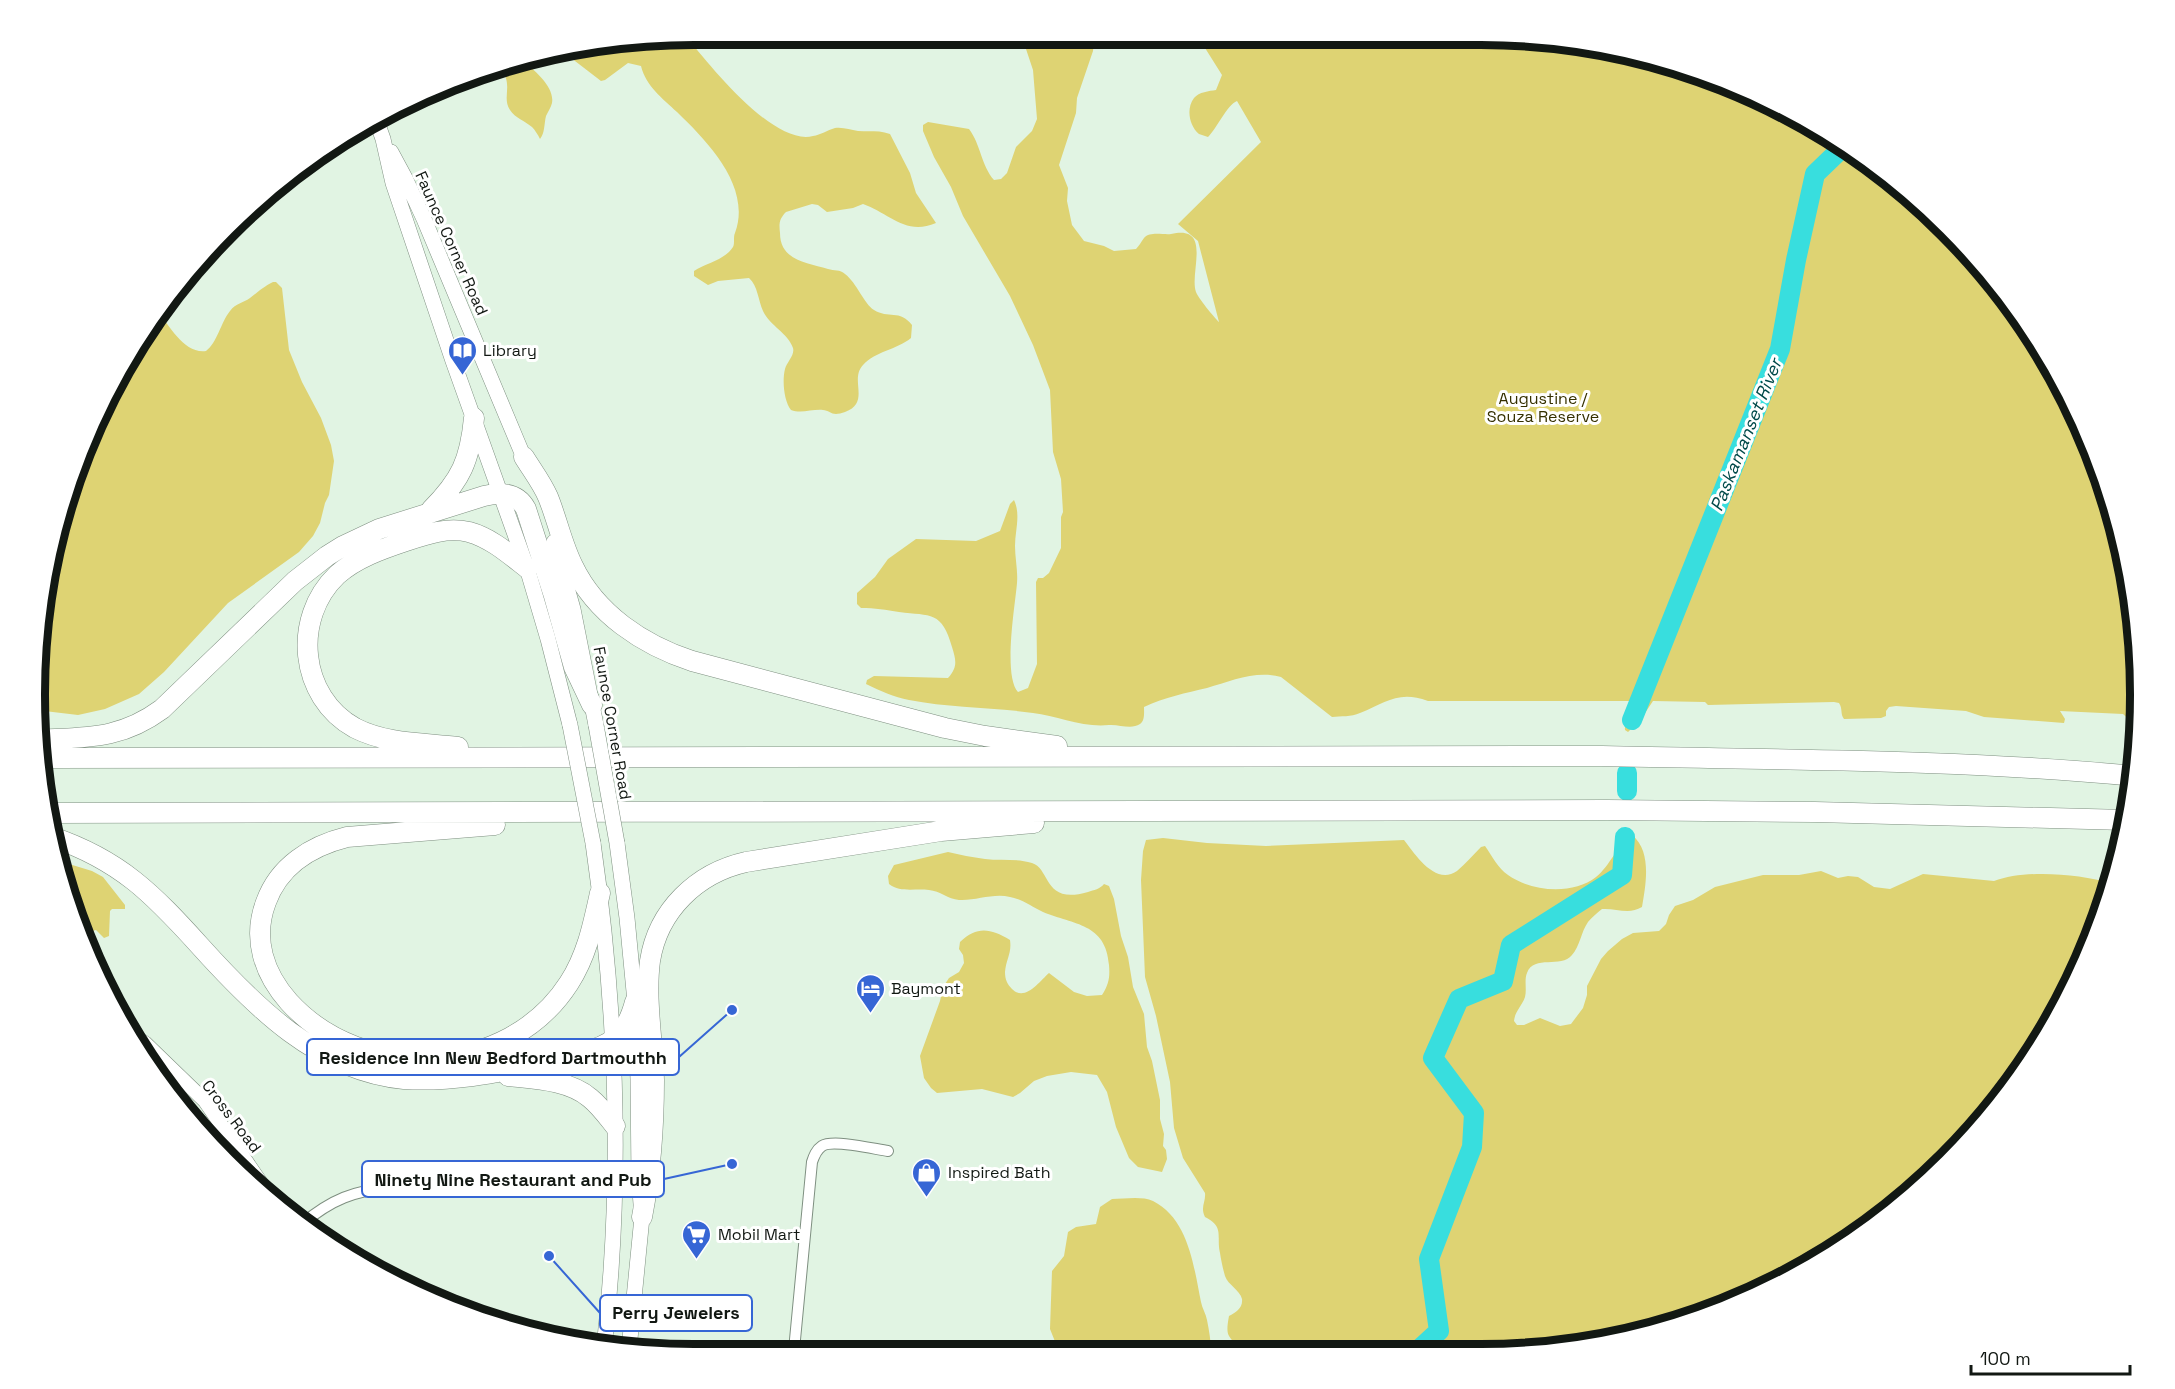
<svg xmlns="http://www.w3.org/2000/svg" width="2175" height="1389" font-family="'Space Grotesk',sans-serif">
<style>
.green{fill:#ded373}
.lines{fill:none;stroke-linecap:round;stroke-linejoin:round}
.river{stroke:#38dede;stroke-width:20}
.minor-casing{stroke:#7e8f80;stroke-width:12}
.tertiary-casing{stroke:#7e8f80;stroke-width:15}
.secondary-casing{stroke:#7e8f80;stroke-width:16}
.motorway-casing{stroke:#7e8f80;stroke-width:21}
.minor{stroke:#fff;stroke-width:10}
.tertiary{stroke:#fff;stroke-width:14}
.secondary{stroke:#fff;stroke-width:15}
.motorway{stroke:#fff;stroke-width:20}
.secondary-bridge-casing{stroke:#7e8f80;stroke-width:16;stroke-linecap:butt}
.secondary-bridge{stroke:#fff;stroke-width:15}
.labels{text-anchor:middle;stroke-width:6;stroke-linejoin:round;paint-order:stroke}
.street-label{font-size:16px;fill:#121813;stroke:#fff}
.poi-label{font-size:16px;fill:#121813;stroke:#fff;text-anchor:start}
.park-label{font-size:16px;fill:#353000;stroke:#fff}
.water-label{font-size:18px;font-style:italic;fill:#004949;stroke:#fff}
.rim{fill:none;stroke:#121813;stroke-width:8}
.leader{fill:none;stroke:#3666d5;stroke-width:2}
.callout-dot{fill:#3666d5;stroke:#fff;stroke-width:2}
.callout{fill:#fff;stroke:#3666d5;stroke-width:2}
.callout-label{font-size:18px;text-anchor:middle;font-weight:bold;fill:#121813}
</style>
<rect width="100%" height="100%" fill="#e1f4e3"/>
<path class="green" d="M608,40H689C712,68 774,146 813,136C821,135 827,130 835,128C844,127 850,130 858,131C869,132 879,130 890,134L910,173L916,193L936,223C905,236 889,213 863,204L853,208L827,212L818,205L812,204L786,212C779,219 779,224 780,233C780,261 808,263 828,269C834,271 840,269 845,274C857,283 864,304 874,310C888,319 900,309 912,325L911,338C896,350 876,351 863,365C849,380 871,402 845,412C842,413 838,414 836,414C831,414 828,410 823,410C812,409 801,414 791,410C784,401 782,381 785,369C787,362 795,355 793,348C788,333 770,326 763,311C758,300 758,286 749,278L718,281L708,285L694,276V271C706,263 725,260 733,247C735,243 733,237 735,233C752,187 708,142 677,112C662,98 646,86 641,66L628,63L605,80L601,81L562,51Z
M1023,40H1094L1093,51L1077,98L1076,113L1059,165L1068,188L1067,201L1072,225L1084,241L1104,246L1114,251L1136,249C1139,246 1141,242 1144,238C1150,231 1163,235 1171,234C1213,224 1189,273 1196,292C1198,298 1214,317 1219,322L1198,241L1178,224L1261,142L1237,101C1227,105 1217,128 1208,137C1205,136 1202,135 1199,134C1189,126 1186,108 1194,98C1199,92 1209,91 1216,90L1222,75L1200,40H1567L1652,57L1772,102L1915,198L2004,292L2072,402L2118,523L2139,651L2137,727L2123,714L2060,711L2065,719L2064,723L1984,717L1966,711L1896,706L1889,707L1886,711V716L1881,718L1844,719C1840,714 1843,709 1839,703L1834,702L1708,705L1705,702L1653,701L1641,719L1628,732L1625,730C1624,719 1634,711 1632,701H1428C1398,690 1386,703 1360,713C1351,717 1341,716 1332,717L1281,677C1256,670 1231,681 1207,688C1186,693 1165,697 1144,707C1144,712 1145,721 1140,724C1131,730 1119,724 1109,725C1084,728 1057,716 1033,713C992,707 950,708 909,700C894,697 880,691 866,684L867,680L874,676L948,678C958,667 956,660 952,647C942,611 931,616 899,612C886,610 875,608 861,608L857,604V593L875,577L888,559L916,539L976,541L1000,531L1010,504L1014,500C1021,515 1015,530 1015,546C1015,558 1018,571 1017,583C1015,606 1003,676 1018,692L1028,688L1037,664L1036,582L1038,578H1043L1049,573L1061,548V517L1063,512L1061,479L1053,452L1050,390L1033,345L1010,296L963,216L951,187L934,157L923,131V125L928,122L969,129C981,145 981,165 994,180L1001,179L1007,173L1016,147L1032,131L1037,119L1033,70Z
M523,60C533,70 555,86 552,103C551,107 548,112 546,116C544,124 545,133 540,139C538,135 535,130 532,127C525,121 515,118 510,110C501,96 515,85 499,66Z
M273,282H276L282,288L289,350L302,382L321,418L331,445L334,461L329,495L325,503L320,523L313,536L299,552L228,603L164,672L139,694L105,709L78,715L36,710V652L70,482L123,365L158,312C170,326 184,354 206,351C217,343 221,322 230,311C236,303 243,303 250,298C258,292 263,287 273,282Z
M1632,835C1652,851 1646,884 1642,907C1629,915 1616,908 1602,909C1597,913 1592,917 1588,922C1581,932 1580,946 1572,955C1561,969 1534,954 1527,973C1524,980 1527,989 1525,997C1522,1006 1515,1011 1514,1021L1517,1025H1524L1540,1018L1560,1026L1571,1024L1583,1008L1587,995V986L1601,959L1608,951L1622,939L1633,933L1659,931L1666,924L1669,915L1675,906L1693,900L1715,887L1763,875H1799L1821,871L1838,878L1848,876L1858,877L1874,887L1890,889L1923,874L1994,881C2026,869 2079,874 2111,883L2106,906L2052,1024L1977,1129L1883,1218L1773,1286L1652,1332L1523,1353L1238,1352C1232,1333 1224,1342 1229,1316C1236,1312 1243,1308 1242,1299C1240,1290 1228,1285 1225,1276C1223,1269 1221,1260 1220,1253C1216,1236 1225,1227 1205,1217C1200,1207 1206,1202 1205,1193L1183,1158L1174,1128L1170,1082L1156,1016L1145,977L1141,880L1143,851L1146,840L1163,838L1207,843L1266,846L1404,840C1415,854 1435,886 1457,871C1465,864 1473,855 1481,847L1485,846C1492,856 1498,868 1508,875C1532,892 1573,895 1596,877C1611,865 1616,846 1632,835Z
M948,852C960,855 972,857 985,859C1000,861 1016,858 1032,863C1051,869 1043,905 1088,892C1094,890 1100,889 1104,884L1109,886L1114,899L1121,936L1128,957L1133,987L1144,1014L1147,1047L1152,1061L1160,1100V1119L1164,1134L1163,1146L1166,1150L1167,1159L1162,1172L1138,1167L1129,1158L1116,1127L1107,1092L1097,1075L1071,1072L1047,1076L1034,1081L1020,1093L1013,1097L982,1089L937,1093L931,1088L924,1078L920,1056L940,1001L943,987L949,978L959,972L964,963L963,955L959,949L960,942C977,926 990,928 1010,940C1012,953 1006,959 1005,972C1005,979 1007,984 1012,989C1025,1002 1039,982 1049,973L1074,992L1087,996L1102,995C1109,984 1110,977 1109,965C1106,923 1074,925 1043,912C1032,907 1022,899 1010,897C993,893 976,901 959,900C948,899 940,891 929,890C915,888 901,893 889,884L888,876L894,865Z
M56,860L92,871L103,877L125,905V909H112L110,911L109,936L104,938L96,930L92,931L93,953Z
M1112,1199C1124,1199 1142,1196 1153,1201C1189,1219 1194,1268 1201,1302C1202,1308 1206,1314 1207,1320C1209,1330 1211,1341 1211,1352L1107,1351L1088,1347L1056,1344L1050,1329L1052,1271L1064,1256L1068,1232L1076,1227L1096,1224L1100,1207Z"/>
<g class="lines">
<path class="river" d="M1632,720L1780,349L1796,260L1815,174L1841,149
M1627,773V791
M1415,1353L1439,1331L1429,1259L1472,1147L1474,1113L1433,1058L1459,999L1503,981L1511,945L1622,875L1625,837"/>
<defs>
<path id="minor" d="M302,1224C332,1199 354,1191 391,1187
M794,1350L812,1162C814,1156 816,1150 822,1146C833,1139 874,1149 888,1151"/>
<path id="tertiary" d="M129,1033L145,1043L205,1101L274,1202"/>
<path id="secondary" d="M377,122L383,139L393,183L453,361L527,568L548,639L570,725
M391,152L405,178L424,219L527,465
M554,542L573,609L596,725
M593,843C617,1010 623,1180 604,1348
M617,843L627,918L635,1002L638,1079L639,1178L642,1217L629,1349"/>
<path id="motorway" d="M524,457C532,470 542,483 548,497C557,519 562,544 573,566C596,614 643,645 692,661L945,728L985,736L1057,746
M431,510C461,480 470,460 474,418
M36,740C86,737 120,740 162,709L295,581L327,556L343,546L379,529L484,496C501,492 517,492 526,509L554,596L574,667L592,705
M458,747C424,743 386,744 355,728C299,697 292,618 337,575C356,558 382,549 406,541C427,534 447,527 469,532C491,538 509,554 527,568
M39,758L1602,756C1780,760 1958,759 2135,776
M48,813L1607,810L1815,812L2126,820
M495,825L347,837C311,846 279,866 266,902C252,939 264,974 289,1002C363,1083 508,1078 569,983C587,955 593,925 600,893
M52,837C120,860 153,894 200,946C254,1006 318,1071 404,1079C449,1082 496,1073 540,1064C553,1061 566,1057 579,1054C612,1045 626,1036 635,1002
M508,1076C535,1079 569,1080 590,1098C600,1106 607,1116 615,1126
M642,1217C651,1171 654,1127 654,1080C653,1042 645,999 650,961C658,910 697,873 746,862L941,831L1034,823"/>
</defs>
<use href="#minor" class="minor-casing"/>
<use href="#tertiary" class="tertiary-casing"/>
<use href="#secondary" class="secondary-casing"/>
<use href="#motorway" class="motorway-casing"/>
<use href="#minor" class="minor"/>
<use href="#tertiary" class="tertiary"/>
<use href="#secondary" class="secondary"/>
<use href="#motorway" class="motorway"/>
<defs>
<path id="secondary-bridge" d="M570,725L593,843
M596,725L617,843"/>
</defs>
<use href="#secondary-bridge" class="secondary-bridge-casing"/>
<use href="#secondary-bridge" class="secondary-bridge"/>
</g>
<defs>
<symbol id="library-pin" viewBox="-11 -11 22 30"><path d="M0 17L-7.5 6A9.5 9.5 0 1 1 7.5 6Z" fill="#3666d5" stroke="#fff"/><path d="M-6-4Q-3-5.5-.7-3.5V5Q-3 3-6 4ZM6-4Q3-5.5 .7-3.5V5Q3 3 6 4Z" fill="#fff"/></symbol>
<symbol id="hotel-pin" viewBox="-11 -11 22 30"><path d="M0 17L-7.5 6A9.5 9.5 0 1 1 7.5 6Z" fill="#3666d5" stroke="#fff"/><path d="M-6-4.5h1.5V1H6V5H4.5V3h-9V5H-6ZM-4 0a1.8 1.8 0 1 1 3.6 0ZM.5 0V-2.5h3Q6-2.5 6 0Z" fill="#fff"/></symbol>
<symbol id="shop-pin" viewBox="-11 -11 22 30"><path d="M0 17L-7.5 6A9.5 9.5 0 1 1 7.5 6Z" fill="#3666d5" stroke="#fff"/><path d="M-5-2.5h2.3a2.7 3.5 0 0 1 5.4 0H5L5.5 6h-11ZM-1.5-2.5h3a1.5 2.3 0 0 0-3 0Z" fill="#fff"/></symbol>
<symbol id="supermarket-pin" viewBox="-11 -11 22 30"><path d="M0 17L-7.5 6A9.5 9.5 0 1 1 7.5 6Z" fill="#3666d5" stroke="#fff"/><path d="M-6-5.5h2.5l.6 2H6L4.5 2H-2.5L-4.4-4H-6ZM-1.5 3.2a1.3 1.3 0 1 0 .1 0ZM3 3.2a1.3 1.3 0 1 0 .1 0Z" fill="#fff"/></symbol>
</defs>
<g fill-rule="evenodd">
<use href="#library-pin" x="446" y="334" width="33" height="45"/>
<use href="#hotel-pin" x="854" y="972" width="33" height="45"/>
<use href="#shop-pin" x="910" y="1156" width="33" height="45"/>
<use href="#supermarket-pin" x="680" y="1218" width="33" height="45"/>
</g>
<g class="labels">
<g class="street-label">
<text transform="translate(452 243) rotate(66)" y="6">Faunce Corner Road</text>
<text transform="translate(613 723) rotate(80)" y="6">Faunce Corner Road</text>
<text transform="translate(232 1116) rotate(53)" y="6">Cross Road</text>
</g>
<g class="poi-label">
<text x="483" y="356">Library</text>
<text x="891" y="994">Baymont</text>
<text x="948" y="1178">Inspired Bath</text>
<text x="718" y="1240">Mobil Mart</text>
</g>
<g class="park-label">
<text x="1543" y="404">Augustine /<tspan x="1543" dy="18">Souza Reserve</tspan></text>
</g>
<g class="water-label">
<text transform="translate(1746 435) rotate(-68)" y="6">Paskamanset River</text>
</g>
</g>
<path d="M0 0H2175V1389H0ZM694 45H1481A649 649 0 0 1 2130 694V695A649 649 0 0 1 1481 1344H694A649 649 0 0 1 45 695V694A649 649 0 0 1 694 45Z" fill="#fff" fill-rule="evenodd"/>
<path class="rim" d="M694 45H1481A649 649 0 0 1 2130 694V695A649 649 0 0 1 1481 1344H694A649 649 0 0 1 45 695V694A649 649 0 0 1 694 45Z"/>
<path class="leader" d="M732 1010L679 1057M732 1164L664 1179M549 1256L600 1313"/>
<g class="callout-dot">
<circle cx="732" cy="1010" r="6"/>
<circle cx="732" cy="1164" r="6"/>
<circle cx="549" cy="1256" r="6"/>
</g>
<g class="callout">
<rect x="307" y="1039" width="372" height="36" rx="6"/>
<rect x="362" y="1161" width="302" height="36" rx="6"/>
<rect x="600" y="1295" width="152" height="36" rx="6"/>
</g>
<g class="callout-label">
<text x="493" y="1064">Residence Inn New Bedford Dartmouthh</text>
<text x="513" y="1186">Ninety Nine Restaurant and Pub</text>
<text x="676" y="1319">Perry Jewelers</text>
</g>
<path d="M1971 1365v9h159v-9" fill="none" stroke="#121813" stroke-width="3"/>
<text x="1980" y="1365" font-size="18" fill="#121813" stroke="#ffffff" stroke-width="4.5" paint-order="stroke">100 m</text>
</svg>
